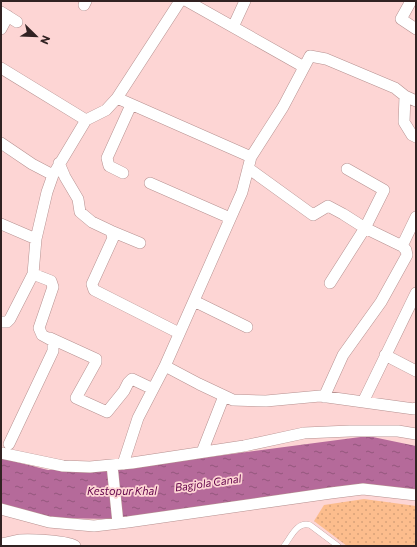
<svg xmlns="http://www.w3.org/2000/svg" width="417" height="547" font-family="Commissioner,sans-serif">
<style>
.grass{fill:url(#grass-dots)}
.water{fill:url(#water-ripples)}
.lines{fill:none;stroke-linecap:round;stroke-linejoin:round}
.lane-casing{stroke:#b69190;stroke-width:6}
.street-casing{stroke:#b69190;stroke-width:12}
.lane{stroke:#fff;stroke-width:5.5}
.street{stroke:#fff;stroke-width:11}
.labels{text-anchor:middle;stroke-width:3.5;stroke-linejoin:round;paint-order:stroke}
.water-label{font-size:11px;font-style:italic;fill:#61004a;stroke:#fdd5d4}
</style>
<defs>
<pattern id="grass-dots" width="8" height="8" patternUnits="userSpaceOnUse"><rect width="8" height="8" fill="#fcbd8d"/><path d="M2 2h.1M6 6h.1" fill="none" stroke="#d8a279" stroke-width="1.8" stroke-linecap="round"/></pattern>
<pattern id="water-ripples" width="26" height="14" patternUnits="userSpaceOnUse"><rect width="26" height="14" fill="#b56a9a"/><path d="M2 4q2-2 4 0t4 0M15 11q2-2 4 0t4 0" fill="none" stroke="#94577d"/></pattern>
</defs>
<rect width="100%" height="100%" fill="#fdd5d4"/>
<path class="grass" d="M364,499L416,506V546H347L314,521L324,505Z"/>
<path class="water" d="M368,436L416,446V491L363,486L117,519L48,518L1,505V458L48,470L201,458Z"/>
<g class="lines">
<defs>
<path id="lane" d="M284,546C291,537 297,521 310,525L338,546"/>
<path id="street" d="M180,1L117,98L251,157L242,192L165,366L199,384L233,400L266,401L320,396L414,409L416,408
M187,1L304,67
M411,1L401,19L416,29
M84,5L86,1
M1,12L17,22
M233,27L245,1
M1,29L8,16
M1,68L86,120L53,175L47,192L36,239L33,274L10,319L7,322H1
M405,96L416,101
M86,120L106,110L117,98
M1,143L32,164L53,175
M251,157L283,107L310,56L326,59L395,88L405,96L404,122L412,135L416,137
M59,163L65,177L78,199L80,212L92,222L111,231L113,238L92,284L94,290L179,333
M248,168L313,215L328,206L343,214L365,228L384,190L347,169
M123,173L109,166L107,158L131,105
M150,183L230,218
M1,224L36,239
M111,231L140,243
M402,246L416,217
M194,301L247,327
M50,338L96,359V362L76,398L107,412L124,391L128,383L132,379L153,389
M385,355L416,371
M324,397L343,355L381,302L407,255L406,250L402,246L365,228L330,283
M363,402L416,293
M9,444L53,351V341L42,335L39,328L53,287L51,281L33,274
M202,452L224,396
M1,453L63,466L90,467L132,463L244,446L304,433L350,431H398L416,434
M123,464L138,418L165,366
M112,465L118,523
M1,509L49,522L94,526L128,522L331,493L363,489L416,495
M1,544C7,543 13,541 20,540C29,539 69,541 75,546"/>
</defs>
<use href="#lane" class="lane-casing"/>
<use href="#street" class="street-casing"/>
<use href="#lane" class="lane"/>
<use href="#street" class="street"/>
</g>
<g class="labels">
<g class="water-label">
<text transform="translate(208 483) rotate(-8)" y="4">Bagjola Canal</text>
<text x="122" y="495">Kestopur Khal</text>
</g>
</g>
<rect width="417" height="547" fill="none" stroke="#312222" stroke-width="4"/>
<g transform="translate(36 36) rotate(113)" stroke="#fdd5d4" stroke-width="3" paint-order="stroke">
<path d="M0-3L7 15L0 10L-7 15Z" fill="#312222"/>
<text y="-6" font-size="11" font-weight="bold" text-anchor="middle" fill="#312222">N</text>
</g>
</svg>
